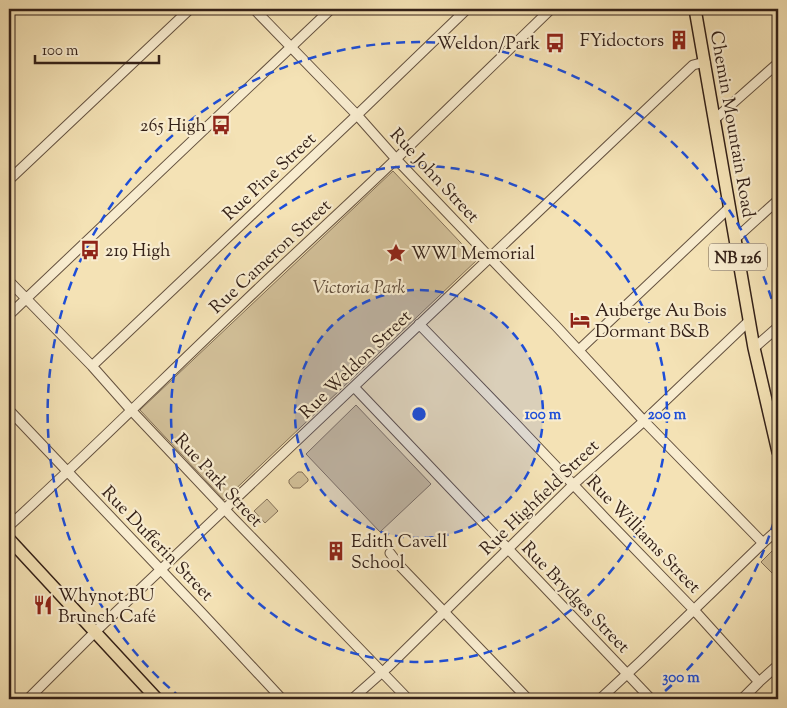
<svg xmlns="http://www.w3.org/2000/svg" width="787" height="708" font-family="'Sorts Mill Goudy',serif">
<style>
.green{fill:#d3c19a;stroke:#847159}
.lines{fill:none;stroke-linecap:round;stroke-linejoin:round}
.minor-casing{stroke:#64513f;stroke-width:11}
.major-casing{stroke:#342118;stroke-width:14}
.minor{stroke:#f8eccf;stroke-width:9}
.major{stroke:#f4e2b5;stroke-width:11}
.ring{fill:none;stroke:#1d4ed8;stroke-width:2.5;stroke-dasharray:9 6}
.labels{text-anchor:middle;stroke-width:4.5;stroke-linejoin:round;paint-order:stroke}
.shield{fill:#f8eccf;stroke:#6f5e4f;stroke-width:1}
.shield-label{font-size:16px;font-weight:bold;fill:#342118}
.poi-label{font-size:18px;fill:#342118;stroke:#f8eccf;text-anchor:start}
.street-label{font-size:18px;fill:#342118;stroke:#f8eccf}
.park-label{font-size:18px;font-style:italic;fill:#5c4938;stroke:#f8eccf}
.centre{fill:#1d4ed8;stroke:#f8eccf;stroke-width:2.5}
.ring-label{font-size:15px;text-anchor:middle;font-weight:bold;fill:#1d4ed8;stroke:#f8eccf;stroke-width:4.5;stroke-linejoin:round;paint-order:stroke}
</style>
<rect width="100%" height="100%" fill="#f4e2b5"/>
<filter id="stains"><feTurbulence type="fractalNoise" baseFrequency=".004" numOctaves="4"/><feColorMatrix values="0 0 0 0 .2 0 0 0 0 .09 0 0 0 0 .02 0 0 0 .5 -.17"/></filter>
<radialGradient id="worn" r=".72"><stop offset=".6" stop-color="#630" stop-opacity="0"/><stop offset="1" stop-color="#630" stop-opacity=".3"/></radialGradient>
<path class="green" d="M393,171L477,260L224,500L140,410Z
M356,405L431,484L380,532L306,454Z
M298,472H302L308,479V481L300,488H293L289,483V480Z
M267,499L278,511L265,523L254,511Z
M778,545V579L761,562Z"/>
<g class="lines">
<defs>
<path id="minor" d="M254,9L357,115L396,159L497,265L556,326L644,421L763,543
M715,119L778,63
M9,180L190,9
M735,239L778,200
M9,281L92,366L131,410L232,517L408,699
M9,315L331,9
M419,324L512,420L606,519L694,610L759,682
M754,348L778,327
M579,350L729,208
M92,366L357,115L467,9
M354,387L651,699
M9,410L201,612L282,699
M9,526C88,454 164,378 242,304C293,255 345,208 396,159C448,109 500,59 551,9
M390,553L400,566L528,699
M28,699L95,632L693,65L705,62
M352,699L387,668L574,484L644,421L749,321
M600,699L641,661L763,543L774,533L778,532
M742,699L759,682L778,665"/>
<path id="major" d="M695,9L754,348L778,452
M9,539L157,699"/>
</defs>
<use href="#minor" class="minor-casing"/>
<use href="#major" class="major-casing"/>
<use href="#minor" class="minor"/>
<use href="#major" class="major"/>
</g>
<circle cx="419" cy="414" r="124" fill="#1d4ed8" fill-opacity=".12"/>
<g class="ring">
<circle cx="419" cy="414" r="124"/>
<circle cx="419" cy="414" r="248"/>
<path d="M778 507A371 371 0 0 1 657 698M181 698A371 371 0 1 1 778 321"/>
</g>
<defs>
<symbol id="building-bare" viewBox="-9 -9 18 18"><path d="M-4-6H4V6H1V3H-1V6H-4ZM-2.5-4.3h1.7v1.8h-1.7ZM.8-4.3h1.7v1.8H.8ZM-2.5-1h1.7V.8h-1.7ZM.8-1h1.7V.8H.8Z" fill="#8f2418" stroke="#f8eccf" stroke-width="2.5" paint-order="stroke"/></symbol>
<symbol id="bus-bare" viewBox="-9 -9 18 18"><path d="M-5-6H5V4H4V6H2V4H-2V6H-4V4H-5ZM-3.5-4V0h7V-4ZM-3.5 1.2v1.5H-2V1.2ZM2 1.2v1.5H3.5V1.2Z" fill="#8f2418" stroke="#f8eccf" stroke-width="2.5" paint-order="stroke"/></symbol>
<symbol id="sight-bare" viewBox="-9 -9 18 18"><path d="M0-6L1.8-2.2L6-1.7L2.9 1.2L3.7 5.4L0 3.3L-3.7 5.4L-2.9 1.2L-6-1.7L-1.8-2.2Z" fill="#8f2418" stroke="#f8eccf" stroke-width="2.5" paint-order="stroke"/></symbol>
<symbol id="hotel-bare" viewBox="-9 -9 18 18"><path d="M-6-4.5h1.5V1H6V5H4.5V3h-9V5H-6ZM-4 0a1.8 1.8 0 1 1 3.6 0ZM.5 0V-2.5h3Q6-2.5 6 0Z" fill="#8f2418" stroke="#f8eccf" stroke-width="2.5" paint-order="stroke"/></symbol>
<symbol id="restaurant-bare" viewBox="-9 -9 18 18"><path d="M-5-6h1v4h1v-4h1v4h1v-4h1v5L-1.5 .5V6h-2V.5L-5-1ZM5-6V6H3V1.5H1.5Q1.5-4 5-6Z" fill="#8f2418" stroke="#f8eccf" stroke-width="2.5" paint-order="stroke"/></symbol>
</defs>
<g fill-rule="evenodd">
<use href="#building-bare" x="665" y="26" width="28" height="28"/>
<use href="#bus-bare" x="541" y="29" width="28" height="28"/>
<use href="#bus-bare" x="207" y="111" width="28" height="28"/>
<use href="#bus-bare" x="76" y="236" width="28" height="28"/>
<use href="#sight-bare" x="382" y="239" width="28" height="28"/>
<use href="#hotel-bare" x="566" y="306" width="28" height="28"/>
<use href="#building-bare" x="322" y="537" width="28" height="28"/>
<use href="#restaurant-bare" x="29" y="591" width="28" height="28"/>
</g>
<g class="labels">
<rect class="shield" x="709" y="243.5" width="58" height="27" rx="4"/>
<g class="shield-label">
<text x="738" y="263">NB 126</text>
</g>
<g class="poi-label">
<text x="664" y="46" text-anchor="end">FYidoctors</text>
<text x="540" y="49" text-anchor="end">Weldon/Park</text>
<text x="206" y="131" text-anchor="end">265 High</text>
<text x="105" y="256">219 High</text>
<text x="411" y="259">WWI Memorial</text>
<text x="595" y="316">Auberge Au Bois<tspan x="595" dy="21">Dormant B&amp;B</tspan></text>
<text x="351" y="547">Edith Cavell<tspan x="351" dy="21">School</tspan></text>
<text x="58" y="601">Whynot.BU<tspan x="58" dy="21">Brunch Café</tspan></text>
</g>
<g class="street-label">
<text transform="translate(733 124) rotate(80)" y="6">Chemin Mountain Road</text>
<text transform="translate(435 175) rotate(47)" y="6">Rue John Street</text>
<text transform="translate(269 176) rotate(-43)" y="6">Rue Pine Street</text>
<text transform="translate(270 256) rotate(-43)" y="6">Rue Cameron Street</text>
<text transform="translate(355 364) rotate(-44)" y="6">Rue Weldon Street</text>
<text transform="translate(219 480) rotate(47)" y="6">Rue Park Street</text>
<text transform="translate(539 497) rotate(-44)" y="6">Rue Highfield Street</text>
<text transform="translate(644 534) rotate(46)" y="6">Rue Williams Street</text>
<text transform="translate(158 543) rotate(46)" y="6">Rue Dufferin Street</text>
<text transform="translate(576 597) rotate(46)" y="6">Rue Brydges Street</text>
</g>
<g class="park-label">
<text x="359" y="293">Victoria Park</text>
</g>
</g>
<circle cx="419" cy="414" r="8" class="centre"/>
<g class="ring-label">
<text x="543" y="419">100 m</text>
<text x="667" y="419">200 m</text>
<text x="681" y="682">300 m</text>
</g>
<rect width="787" height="708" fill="none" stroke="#f4e2b5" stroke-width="30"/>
<rect x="10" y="10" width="767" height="688" fill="none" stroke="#342118" stroke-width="2.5"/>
<rect x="15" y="15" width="757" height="678" fill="none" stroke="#342118"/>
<path d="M35 55v8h124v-8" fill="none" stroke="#342118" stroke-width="2.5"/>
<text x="42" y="55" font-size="15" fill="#342118" stroke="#f8eccf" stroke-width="4" paint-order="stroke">100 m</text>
<rect width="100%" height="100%" filter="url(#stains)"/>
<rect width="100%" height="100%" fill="url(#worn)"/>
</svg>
